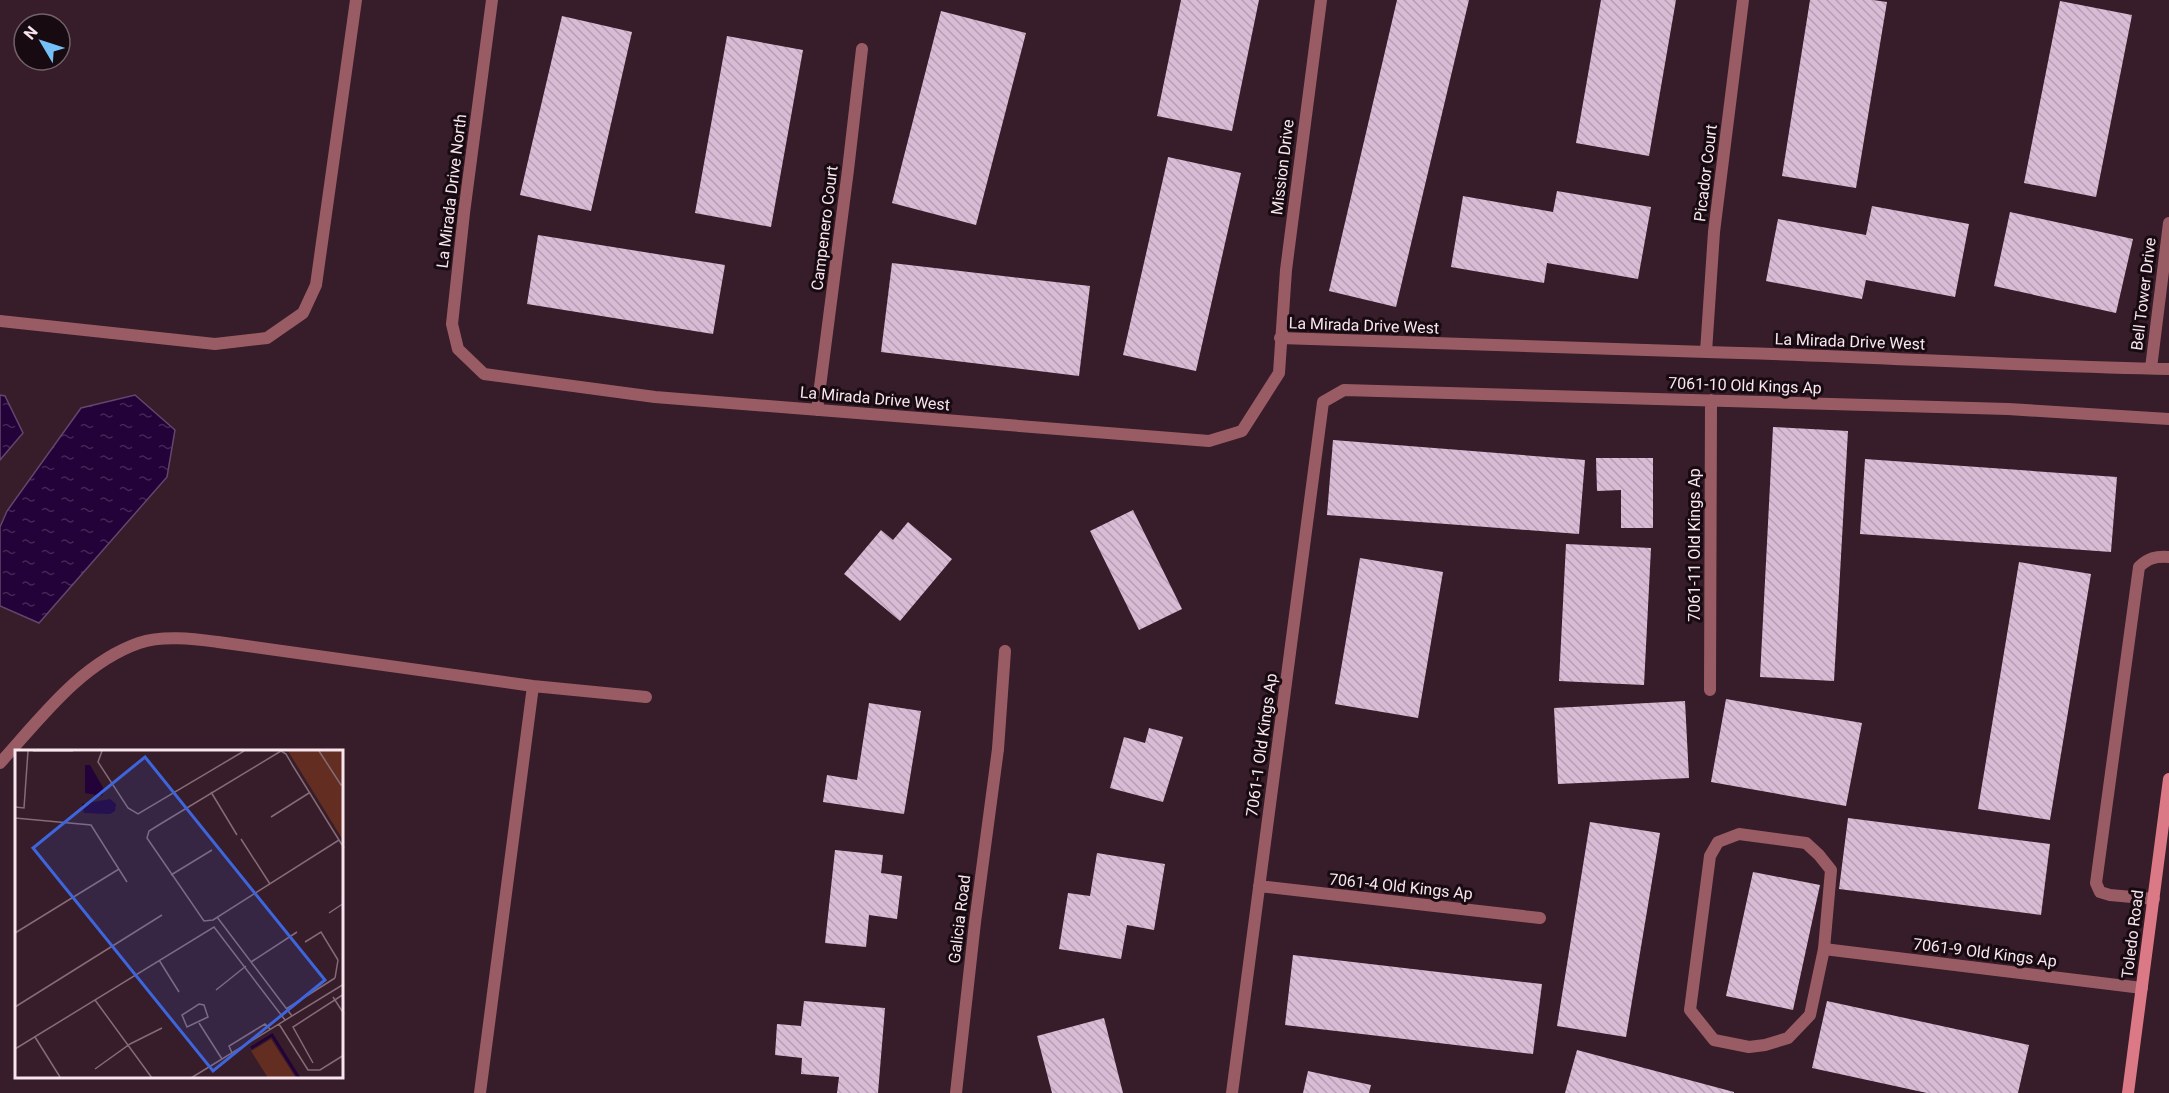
<svg xmlns="http://www.w3.org/2000/svg" width="2169" height="1093" font-family="Roboto,sans-serif">
<style>
.water{fill:url(#water-ripples);stroke:#62466e;stroke-width:1.5}
.building{fill:url(#building-back-hatch)}
.lines{fill:none;stroke-linecap:round;stroke-linejoin:round}
.lane{stroke:#9a5c64;stroke-width:12}
.street{stroke:#9a5c64;stroke-width:12}
.secondary{stroke:#dc7987;stroke-width:12}
.labels{text-anchor:middle;stroke-width:6;stroke-linejoin:round;paint-order:stroke}
.street-label{font-size:16px;fill:#f8e5ed;stroke:#170b11}
.inset-river{fill:none;stroke:#220238;stroke-width:3}
.inset-road{fill:none;stroke:#846c77;stroke-width:1.5}
.view{fill:#3e65db;fill-opacity:0.15;stroke:#3e65db;stroke-width:3}
.inset-edge{fill:none;stroke:#f8e5ed;stroke-width:3}
</style>
<defs>
<pattern id="water-ripples" width="26" height="14" patternUnits="userSpaceOnUse" patternTransform="scale(1.5)"><rect width="26" height="14" fill="#220238"/><path d="M2 4q2-2 4 0t4 0M15 11q2-2 4 0t4 0" fill="none" stroke="#432755"/></pattern>
<pattern id="building-back-hatch" width="6" height="6" patternUnits="userSpaceOnUse" patternTransform="scale(1.5)"><rect width="6" height="6" fill="#d8bcd6"/><path d="M-1 5l2 2M0 0l6 6M5-1l2 2" fill="none" stroke="#b49eb2"/></pattern>
</defs>
<rect width="100%" height="100%" fill="#371c29"/>
<path class="water" d="M0,395L5,396L23,433L0,460Z
M135,395L175,430L167,477L39,623L0,606V527L7,511L81,408Z"/>
<path class="building" d="M1181,0H1259L1232,131L1157,116Z
M1397,0H1469L1396,307L1329,291Z
M1601,0H1676L1649,156L1576,143Z
M1810,0H1873L1887,2L1856,188L1782,176Z
M2060,1L2132,15L2096,197L2024,183Z
M941,11L1026,33L976,225L892,203Z
M562,16L632,32L591,211L520,195Z
M727,36L803,50L771,227L695,213Z
M1168,157L1241,173L1196,371L1123,355Z
M1557,191L1651,207L1638,279L1547,263L1544,283L1451,267L1463,196L1553,212Z
M1872,206L1969,224L1955,297L1866,280L1862,299L1766,281L1778,219L1866,235Z
M2010,212L2133,239L2116,313L1994,286Z
M538,235L725,265L713,334L527,304Z
M892,263L1090,286L1079,376L881,352Z
M1773,427L1848,431L1834,681L1760,677Z
M1333,440L1585,460L1579,534L1327,515Z
M1596,458H1653V528H1621V490L1597,491Z
M1865,459L2117,477L2111,552L1860,534Z
M1133,510L1182,609L1139,630L1090,531Z
M908,522L952,559L900,621L844,574L881,530L893,540Z
M1566,544L1651,548L1644,685L1559,681Z
M1360,558L1443,572L1418,718L1335,704Z
M2019,562L2091,574L2050,820L1978,809Z
M1726,699L1862,723L1846,806L1711,782Z
M1685,701L1689,778L1558,784L1554,708Z
M869,703L921,711L904,814L823,802L827,775L857,780Z
M1149,728L1183,737L1163,802L1110,788L1124,737L1145,743Z
M1848,818L2050,844L2041,915L1839,889Z
M1590,822L1660,833L1626,1037L1557,1026Z
M835,850L883,855L881,873L902,876L897,919L869,915L866,947L825,943Z
M1097,853L1165,864L1154,930L1127,925L1121,959L1059,949L1068,893L1090,896Z
M1753,872L1820,885L1793,1010L1726,996Z
M1293,955L1542,984L1533,1054L1285,1025Z
M804,1001L885,1008L878,1093H837L839,1077L801,1074L802,1058L775,1055L777,1024L801,1026Z
M1827,1001L2029,1045L2018,1093H1927L1812,1068Z
M1104,1018L1123,1093H1052L1037,1036Z
M1577,1050L1734,1092V1093H1565Z
M1308,1071L1371,1085L1369,1093H1303Z"/>
<g class="lines">
<path class="lane" d="M998,749L1005,651
M0,763C40,719 81,663 139,643C163,635 194,639 218,642L533,686L646,697
M1739,834L1806,843L1819,855L1831,870L1824,949L1810,1015L1788,1038L1765,1045L1749,1047L1714,1040L1690,1010L1710,856L1718,842Z
M2154,899L2110,895L2100,892L2096,883L2139,567C2148,558 2156,556 2169,557
M480,1093L533,686"/>
<path class="street" d="M492,0L464,213L452,324L458,349L484,374L655,397L1209,441L1242,431L1279,373L1286,270L1321,0
M0,321L215,344L267,338L303,313L316,285L356,0
M1280,338C1423,343 1565,348 1707,352C1861,356 2015,366 2169,369
M1706,352L1714,232L1743,0
M2151,368L2169,223
M817,410L848,170L862,49
M1710,690L1711,400
M1259,886L1540,918
M1824,949L2142,988
M956,1093L975,922L998,749
M1232,1093L1323,402L1344,390L2008,409L2169,419"/>
<path class="secondary" d="M2128,1093L2169,779"/>
</g>
<g class="labels">
<g class="street-label">
<text transform="translate(1282 167) rotate(-83)" y="6">Mission Drive</text>
<text transform="translate(1705 173) rotate(-83)" y="6">Picador Court</text>
<text transform="translate(451 191) rotate(-83)" y="6">La Mirada Drive North</text>
<text transform="translate(824 228) rotate(-83)" y="6">Campenero Court</text>
<text transform="translate(2143 294) rotate(-83)" y="6">Bell Tower Drive</text>
<text transform="translate(1364 325) rotate(2)" y="6">La Mirada Drive West</text>
<text transform="translate(1850 341) rotate(2)" y="6">La Mirada Drive West</text>
<text transform="translate(1745 385) rotate(2)" y="6">7061-10 Old Kings Ap</text>
<text transform="translate(875 398) rotate(5)" y="6">La Mirada Drive West</text>
<text transform="translate(1694 545) rotate(-90)" y="6">7061-11 Old Kings Ap</text>
<text transform="translate(1261 745) rotate(-82)" y="6">7061-1 Old Kings Ap</text>
<text transform="translate(1401 886) rotate(6)" y="6">7061-4 Old Kings Ap</text>
<text transform="translate(959 919) rotate(-83)" y="6">Galicia Road</text>
<text transform="translate(2132 934) rotate(-83)" y="6">Toledo Road</text>
<text transform="translate(1985 952) rotate(7)" y="6">7061-9 Old Kings Ap</text>
</g>
</g>
<g transform="translate(15 750)">
<rect width="328" height="328" fill="#371c29"/>
<path d="M256,289L281,328H253L236,301Z" fill="#642d21"/>
<path d="M273,1H328V90Z" fill="#642d21"/>
<path d="M70,15H75L90,41L87,46L70,43ZM95,49L101,54L100,61L95,64L69,63L67,54Z" fill="#220238"/>
<path class="inset-river" d="M236,298L257,285L284,328"/>
<path class="inset-road" d="M18,1H58M87,1L83,12L113,58L123,64L229,1M304,1L326,35L329,33M196,42L222,85M0,57L9,58L13,1M256,67L294,43M0,68L76,75L112,132M226,89L255,134M324,90L198,170L189,171L132,88L134,81L147,73L266,1L271,4L278,16L319,82L329,98M156,125L197,100M314,163L329,153M202,167L277,266M0,183L104,119M290,192L306,182L323,210M144,210L164,242M236,212L282,182M320,228L323,210M201,240L231,216M318,247L329,264M80,250L137,328M184,254L189,255L193,267L172,277L167,265ZM0,257L147,165M271,259L320,228M184,273L207,309M264,274L293,320H305L329,305M20,287L45,327M0,299L199,177L270,270M217,303L214,296L250,274L255,279M298,313L278,277L329,244M80,319L115,294L147,278M176,328L329,234"/>
<path class="view" d="M130,7L310,230L198,321L18,98Z"/>
<rect width="328" height="328" class="inset-edge"/>
</g>
<g transform="translate(42 42) rotate(309)"><circle r="28" fill="#170b11" stroke="#716269" stroke-width="1.5"/>
<path d="M0-4.5L10 22L0 15L-10 22Z" fill="#75c0f6"/>
<text y="-9" font-size="16" font-weight="bold" text-anchor="middle" fill="#f8e5ed">N</text>
</g>
</svg>
